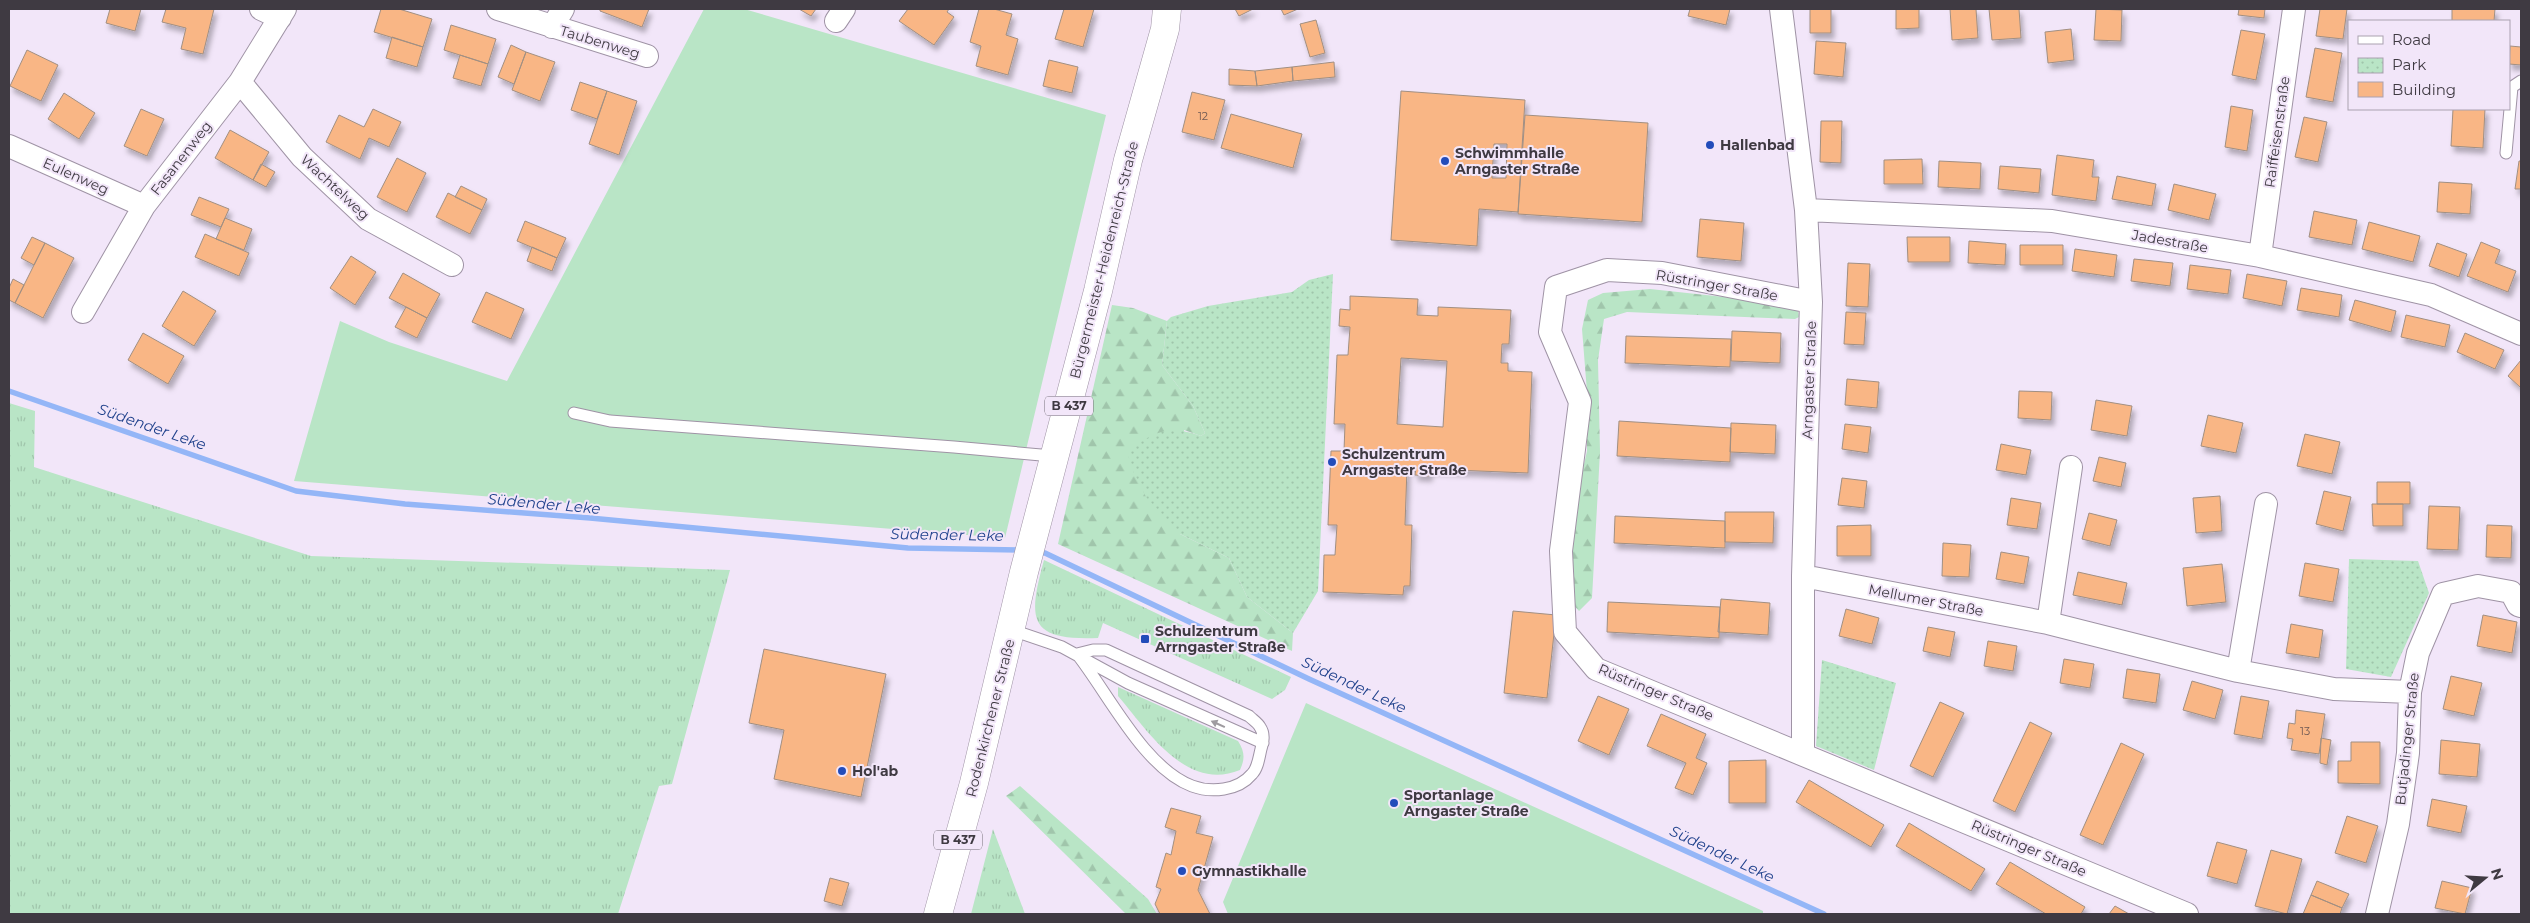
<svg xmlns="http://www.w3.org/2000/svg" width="2530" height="923" font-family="Montserrat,sans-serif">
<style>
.grass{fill:url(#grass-tufts)}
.forest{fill:url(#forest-firs)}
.park{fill:url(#park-dots)}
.garden{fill:#b9e5c6}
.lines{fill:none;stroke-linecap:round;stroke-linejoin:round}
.stream{stroke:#94b6f7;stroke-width:5.5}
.building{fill:#f9b685;stroke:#a18f82;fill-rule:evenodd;filter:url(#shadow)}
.service-casing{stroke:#9f93a5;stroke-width:13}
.minor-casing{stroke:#9f93a5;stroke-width:24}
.primary-casing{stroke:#9f93a5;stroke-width:29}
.service{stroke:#fff;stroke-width:11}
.minor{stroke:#fff;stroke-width:22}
.primary{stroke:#fff;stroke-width:28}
.oneway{fill:#9f9ca0}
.poi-dot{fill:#224cba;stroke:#f2e6f9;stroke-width:2}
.labels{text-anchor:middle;stroke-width:4;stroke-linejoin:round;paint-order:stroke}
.number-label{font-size:11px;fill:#6e5953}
.shield{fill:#f2e6f9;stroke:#756e79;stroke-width:1}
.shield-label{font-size:12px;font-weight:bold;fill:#3f3a42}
.street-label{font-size:14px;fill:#3f3a42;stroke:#f2e6f9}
.poi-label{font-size:14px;font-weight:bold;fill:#3f3a42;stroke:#f2e6f9;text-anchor:start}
.water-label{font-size:15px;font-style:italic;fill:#1f418c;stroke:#f2e6f9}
</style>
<defs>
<pattern id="grass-tufts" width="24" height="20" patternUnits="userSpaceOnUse" patternTransform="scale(1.25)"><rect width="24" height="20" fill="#b9e5c6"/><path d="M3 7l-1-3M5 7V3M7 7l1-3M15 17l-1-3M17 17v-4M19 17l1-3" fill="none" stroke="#a0c5ab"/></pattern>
<pattern id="forest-firs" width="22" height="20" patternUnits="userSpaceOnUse" patternTransform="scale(1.25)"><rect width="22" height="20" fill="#b9e5c6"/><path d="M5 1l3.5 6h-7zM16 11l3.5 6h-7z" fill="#a0c5ab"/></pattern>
<pattern id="park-dots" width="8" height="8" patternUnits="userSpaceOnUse" patternTransform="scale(1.25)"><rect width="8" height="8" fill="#b9e5c6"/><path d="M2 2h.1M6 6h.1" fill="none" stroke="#a0c5ab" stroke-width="1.8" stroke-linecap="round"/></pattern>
<filter id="shadow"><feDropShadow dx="3" dy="5.5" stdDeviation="2.5" flood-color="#0004"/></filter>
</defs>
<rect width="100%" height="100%" fill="#f2e6f9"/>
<path class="grass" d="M9,403L35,411L34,467L311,556L730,570L672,784L659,786L618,914H9Z
M1044,560L1291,677L1285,690L1272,699L1103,623L1098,638C1027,641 1028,619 1044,560Z
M1118,687L1238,741C1245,752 1245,759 1240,770C1186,792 1148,731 1118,696Z
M993,829L1025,914H971Z"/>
<path class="forest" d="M1650,289L1789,304L1798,310L1799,317L1795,319L1627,312L1604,319L1598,360L1600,452L1592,598L1579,611L1569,600L1574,508L1587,451V392L1582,329L1588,300L1603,293Z
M1112,305L1133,308L1167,321L1162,365L1193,406L1205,433L1201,436L1184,430L1180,534L1229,558L1247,597L1293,633L1292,651L1058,544Z
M1020,786L1148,899L1157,914H1126L1006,796Z"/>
<path class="park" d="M1333,274L1318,591L1293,633L1247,597L1229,558L1180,534L1146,497L1132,469L1127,451C1155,432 1167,424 1201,436L1205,433L1193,406L1162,365L1167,321L1171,317L1208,306L1292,292L1309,280Z
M2349,559L2418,561L2429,593L2391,677L2346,669Z
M1822,660L1896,683L1874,770L1816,746Z"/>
<path class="garden" d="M704,9H744L1106,115L1005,538L294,481L340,321L389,342L507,381Z
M1306,703L1763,911V914H1228L1223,902Z"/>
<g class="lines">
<path class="stream" d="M9,391L296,491L405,504L590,518L908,548L1022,550
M1036,552L1045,553L1309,679L1824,914"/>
</g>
<path class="building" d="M110,9H141L135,31L106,23Z
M166,9H214L203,54L181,49L186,28L162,22Z
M381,9H399L432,19L423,47L374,32Z
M600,9H649L642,27L600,11Z
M799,9H816L811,16Z
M908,9H949L947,12L954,17L934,45L899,21Z
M979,9H994L1012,14L1006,35L1018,39L1008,75L976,66L981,46L970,42Z
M1064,9H1094L1083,47L1055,39Z
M1235,9H1253L1239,16Z
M1281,9H1298L1284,15Z
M1690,9H1730L1726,25L1688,16Z
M1810,9H1831V33H1810Z
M1896,9H1919V28L1896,29Z
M1950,9H1976L1978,38L1952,40Z
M1989,9H2019L2021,38L1992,40Z
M2096,9L2122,10L2121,41L2094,40Z
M2239,9H2265L2264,18L2238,15Z
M2320,9H2347L2343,39L2316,36Z
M2452,9H2495L2494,21H2452Z
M1316,20L1325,53L1310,57L1300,24Z
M451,25L496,39L488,64L444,50Z
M2071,29L2074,60L2048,63L2045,32Z
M2241,30L2265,34L2256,80L2232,75Z
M392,37L423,47L417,67L386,58Z
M1816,41L1846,43L1843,77L1814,74Z
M511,45L526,52L514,84L498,77Z
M2510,46L2521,47V65L2509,64Z
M2315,48L2342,53L2333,102L2306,97Z
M27,50L58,65L41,101L10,86Z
M526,52L555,62L540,101L512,90Z
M460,55L488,64L481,86L453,78Z
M1049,60L1078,67L1072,93L1043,86Z
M1334,62L1335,77L1293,81L1292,67Z
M1292,67L1293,81L1257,86L1255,71Z
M1229,69L1255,71L1257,86L1229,85Z
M580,82L607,91L597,119L571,110Z
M607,91L637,101L619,155L589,144Z
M1401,91L1525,100L1518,212L1479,209L1477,246L1391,240ZM1494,144H1507L1506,178H1492Z
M1192,92L1225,100L1214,140L1182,132Z
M64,93L95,113L79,139L48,119Z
M2231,106L2253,110L2247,151L2225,147Z
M141,109L164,119L147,156L124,146Z
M373,109L401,122L389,147L369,138L360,159L326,142L339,115L364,127Z
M2453,109H2485L2483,148L2451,146Z
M1231,114L1302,134L1293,168L1221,148Z
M1525,115L1648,123L1642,222L1518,214Z
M2304,117L2327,122L2318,162L2295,157Z
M1821,121H1842L1841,163L1820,162Z
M230,130L269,152L253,180L215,158Z
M2057,155L2094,160L2092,177H2099L2096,201L2052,195Z
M397,158L426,173L407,212L377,197Z
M1922,159L1923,184H1884V160Z
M1939,161L1981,163L1980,189L1938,187Z
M2519,161H2521V189H2515Z
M261,164L275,172L266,187L253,180Z
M2000,166L2041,169L2039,193L1998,189Z
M2117,176L2156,184L2152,206L2112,199Z
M2439,182L2472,184L2470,214L2437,212Z
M2174,184L2216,194L2209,220L2168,210Z
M461,186L487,199L482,210L455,197Z
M448,193L482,210L470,234L436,217Z
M199,197L229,209L221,227L191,215Z
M2314,211L2357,220L2352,245L2309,237Z
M225,218L252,229L244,250L216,239Z
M1700,219L1744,223L1741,261L1697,257Z
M525,221L566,238L557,258L517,241Z
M2369,222L2420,236L2413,262L2362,249Z
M205,234L249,253L239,276L195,257Z
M32,237L45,243L34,265L21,258Z
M1907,237H1950V262H1908Z
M1969,241L2006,244L2005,265L1968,263Z
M2481,242L2500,250L2495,263L2516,271L2508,292L2467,276Z
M45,243L74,258L43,318L15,303Z
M2437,243L2467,254L2459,277L2429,266Z
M2020,245H2063V265H2020Z
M532,247L557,258L552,271L527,261Z
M2075,249L2117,255L2114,277L2072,271Z
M351,256L376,272L355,305L330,288Z
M2134,259L2173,263L2170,286L2131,281Z
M1848,263L1870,264L1868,307L1846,306Z
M2190,265L2231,270L2228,294L2187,289Z
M403,273L440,294L427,318L389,298Z
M2247,274L2287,281L2282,306L2243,298Z
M13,279L24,285L15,303L9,300V288Z
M2301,288L2342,295L2339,317L2297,310Z
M183,291L216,311L194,346L162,326Z
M486,292L524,309L511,339L472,322Z
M1350,296L1418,299L1417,315L1438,316V307L1511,310L1509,344H1502L1501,363H1508V371L1532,372L1528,473L1430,469L1429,476L1415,475L1416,468H1407L1405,525H1412L1410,586H1404L1403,595L1323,592L1324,555H1335L1337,525H1328L1331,451H1344L1345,424H1334L1337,355H1348L1350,327L1339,326L1340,309L1350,310ZM1401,358L1447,361L1443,427L1397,424Z
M2355,300L2396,311L2391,332L2349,320Z
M406,307L427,318L417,338L395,327Z
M1846,312L1866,313L1864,345L1844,344Z
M2406,315L2450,325L2445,347L2401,337Z
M1732,331L1781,333L1780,363L1731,361Z
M143,333L184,356L168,384L128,360Z
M2465,333L2504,350L2495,369L2457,352Z
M1626,336L1731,339L1730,367L1625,363Z
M2521,360V388L2508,376Z
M1847,379L1879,382L1877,408L1845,405Z
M2019,391L2052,392L2051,420L2018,418Z
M2096,400L2132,406L2127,436L2091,430Z
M2208,415L2243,423L2236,453L2201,446Z
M1619,421L1731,428L1730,462L1617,456Z
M1731,423L1776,425L1775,454L1730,452Z
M1845,424L1871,427L1868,453L1842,449Z
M2305,434L2340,442L2332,474L2297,466Z
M2001,444L2031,450L2026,475L1996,470Z
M2099,457L2126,463L2121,487L2093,481Z
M1842,478L1867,481L1864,508L1838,505Z
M2377,482H2410V504H2377Z
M2324,491L2351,497L2343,531L2316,524Z
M2220,496L2222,531L2196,533L2193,498Z
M2011,498L2041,503L2037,529L2007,525Z
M2372,504H2403V526H2373Z
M2429,506L2460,507L2458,550L2427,549Z
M1725,512H1774L1773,543L1725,542Z
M2089,513L2117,520L2110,546L2082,539Z
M1615,516L1725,521V548L1614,543Z
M1871,525V556H1837V526Z
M2487,525L2512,526L2511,558L2486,557Z
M1943,543L1971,545L1969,577L1942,576Z
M2001,552L2029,557L2024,584L1996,579Z
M2305,563L2339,569L2333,602L2299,596Z
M2222,564L2226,602L2187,606L2183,568Z
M2078,572L2127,583L2122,605L2073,595Z
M1721,599L1770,603L1768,635L1718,632Z
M1608,602L1720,607L1719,638L1607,632Z
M1846,609L1879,618L1872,644L1839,636Z
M1513,611L1556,615L1547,698L1504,693Z
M2483,615L2517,622L2512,653L2477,646Z
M2291,624L2323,630L2319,658L2286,653Z
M1928,627L1955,632L1950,657L1923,651Z
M1988,641L2017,646L2013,671L1984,666Z
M764,649L886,674L861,797L774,779L784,730L749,723Z
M2064,659L2094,664L2090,688L2060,683Z
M2127,669L2160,674L2156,703L2123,698Z
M2451,676L2482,683L2474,716L2443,709Z
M2192,681L2223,690L2215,719L2183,710Z
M1598,696L1629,709L1609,755L1578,741Z
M2241,696L2269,701L2262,739L2234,734Z
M1940,702L1964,713L1933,777L1910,766Z
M2296,710L2325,714L2319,754L2291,750L2293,739L2287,738L2289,723L2295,724Z
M1661,714L1706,734L1696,758L1707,763L1693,795L1675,788L1686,763L1647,746Z
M2030,722L2052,733L2015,812L1993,801Z
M2321,738L2331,740L2327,765L2320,763Z
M2441,740L2480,744L2477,777L2439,774Z
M2351,742H2380V784L2338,783V761H2351Z
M2121,743L2144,754L2103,845L2080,835Z
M1766,760V803H1729V761Z
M1809,780L1884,825L1871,847L1796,802Z
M2432,799L2467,806L2461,833L2427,826Z
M1171,808L1201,816L1196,833L1213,837L1198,890L1210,914H1160L1155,904L1161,889L1156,887L1166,853L1171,855L1176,831L1165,827Z
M2347,816L2378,826L2366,863L2335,853Z
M1909,823L1985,869L1971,891L1896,846Z
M2217,842L2247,850L2237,884L2207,876Z
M2271,850L2302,859L2287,914L2255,906Z
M2010,862L2085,907L2081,914H2046L1996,884Z
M830,878L849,883L842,906L824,901Z
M2317,881L2349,894L2342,908L2311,895Z
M2442,881L2472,888L2465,914L2435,908Z
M2311,895L2342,908L2340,914H2303Z
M2115,906L2129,914H2109Z"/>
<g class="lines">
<defs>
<path id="service" d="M2506,153L2512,87L2521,81
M574,413L610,421L954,447L1041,455L1055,458
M1012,630L1062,647L1128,683L1263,743
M1093,650H1106L1249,716C1253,720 1258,723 1260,727C1265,734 1263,742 1261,749C1259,757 1258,768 1252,774C1238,791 1211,793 1192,786C1144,768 1108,693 1077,654Z"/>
<path id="minor" d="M261,9L280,18
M498,9L647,56
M1781,9L1806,210L1811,302L1803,576V753
M836,21L844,9
M552,27L563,9
M240,82L302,157L368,219L452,265
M9,146L144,206
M1806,210L2052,221L2260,256L2431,295L2521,334
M2260,256L2294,9
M1811,302L1662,273L1607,270L1556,287L1550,332L1580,402L1561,551L1565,632L1596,669L2187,914
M83,312L144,206L240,82L285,9
M1803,576L2048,623L2238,671L2334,689L2410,692
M2048,623L2071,467
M2238,671L2266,504
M2377,914L2398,824L2408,753L2410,692L2418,653L2443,594L2478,586L2511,592L2518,605L2521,606"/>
<path id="primary" d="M938,914L974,783L1024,572L1098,291L1128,160L1165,29L1167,9"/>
</defs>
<use href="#service" class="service-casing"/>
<use href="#minor" class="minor-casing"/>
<use href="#primary" class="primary-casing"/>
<use href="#service" class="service"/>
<use href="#minor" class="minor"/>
<use href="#primary" class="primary"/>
</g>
<defs><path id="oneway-solid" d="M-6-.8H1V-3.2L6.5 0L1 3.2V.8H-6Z" transform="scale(1.25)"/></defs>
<use class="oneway" href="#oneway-solid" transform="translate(1218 724) rotate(-156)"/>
<g class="poi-dot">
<circle cx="1710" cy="145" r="5"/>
<circle cx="1445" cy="161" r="5"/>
<circle cx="1332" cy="462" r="5"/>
<rect x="1140" y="634" width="10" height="10" rx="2.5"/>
<circle cx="842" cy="771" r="5"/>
<circle cx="1394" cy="803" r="5"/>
<circle cx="1182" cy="871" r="5"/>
</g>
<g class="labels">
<g class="number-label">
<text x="1203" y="120">12</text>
<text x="2305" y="735">13</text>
</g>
<g class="shield">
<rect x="1045" y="396.5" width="48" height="19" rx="4"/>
<rect x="934" y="830.5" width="48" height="19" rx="4"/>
</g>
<g class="shield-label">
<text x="1069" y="410">B 437</text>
<text x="958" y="844">B 437</text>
</g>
<g class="street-label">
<text transform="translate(600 42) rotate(17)" y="5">Taubenweg</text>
<text transform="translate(2277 132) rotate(-82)" y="5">Raiffeisenstraße</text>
<text transform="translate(181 158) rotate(-52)" y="5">Fasanenweg</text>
<text transform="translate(76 176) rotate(24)" y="5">Eulenweg</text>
<text transform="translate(335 187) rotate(43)" y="5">Wachtelweg</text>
<text transform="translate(2170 241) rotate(10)" y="5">Jadestraße</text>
<text transform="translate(1104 260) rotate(-76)" y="5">Bürgermeister-Heidenreich-Straße</text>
<text transform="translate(1717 285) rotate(10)" y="5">Rüstringer Straße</text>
<text transform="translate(1809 380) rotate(-88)" y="5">Arngaster Straße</text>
<text transform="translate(1926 600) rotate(11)" y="5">Mellumer Straße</text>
<text transform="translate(1656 692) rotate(23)" y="5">Rüstringer Straße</text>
<text transform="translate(990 718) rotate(-76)" y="5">Rodenkirchener Straße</text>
<text transform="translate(2407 739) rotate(-84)" y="5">Butjadinger Straße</text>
<text transform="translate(2029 848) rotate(23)" y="5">Rüstringer Straße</text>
</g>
<g class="poi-label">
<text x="1720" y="150">Hallenbad</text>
<text x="1455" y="158">Schwimmhalle<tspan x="1455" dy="16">Arngaster Straße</tspan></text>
<text x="1342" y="459">Schulzentrum<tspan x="1342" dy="16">Arngaster Straße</tspan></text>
<text x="1155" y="636">Schulzentrum<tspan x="1155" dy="16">Arrngaster Straße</tspan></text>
<text x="852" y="776">Hol'ab</text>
<text x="1404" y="800">Sportanlage<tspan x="1404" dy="16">Arngaster Straße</tspan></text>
<text x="1192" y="876">Gymnastikhalle</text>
</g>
<g class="water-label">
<text transform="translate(152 427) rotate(19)" y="5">Südender Leke</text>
<text transform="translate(544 504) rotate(5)" y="5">Südender Leke</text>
<text transform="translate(947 535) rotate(1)" y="5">Südender Leke</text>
<text transform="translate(1354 685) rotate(25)" y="5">Südender Leke</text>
<text transform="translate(1722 854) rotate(25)" y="5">Südender Leke</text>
</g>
</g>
<rect width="2530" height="923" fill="none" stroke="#3f3a42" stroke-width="20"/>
<rect x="2348" y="20" width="162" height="90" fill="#f2e6f9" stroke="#aaa1b0"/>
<rect x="2358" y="36" width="25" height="8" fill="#ffffff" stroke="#aaa1b0"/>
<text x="2392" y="45" font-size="15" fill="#3f3a42">Road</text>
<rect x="2358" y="58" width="25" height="15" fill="url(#park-dots)" stroke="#aaa1b0"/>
<text x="2392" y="70" font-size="15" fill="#3f3a42">Park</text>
<rect x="2358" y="82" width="25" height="15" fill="#f9b685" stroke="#aaa1b0"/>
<text x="2392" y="95" font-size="15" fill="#3f3a42">Building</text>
<g transform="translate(2485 878) rotate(72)" stroke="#f2e6f9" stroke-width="4" paint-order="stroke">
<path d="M0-4L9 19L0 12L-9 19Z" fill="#3f3a42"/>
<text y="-8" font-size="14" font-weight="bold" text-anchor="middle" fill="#3f3a42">N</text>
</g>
</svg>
